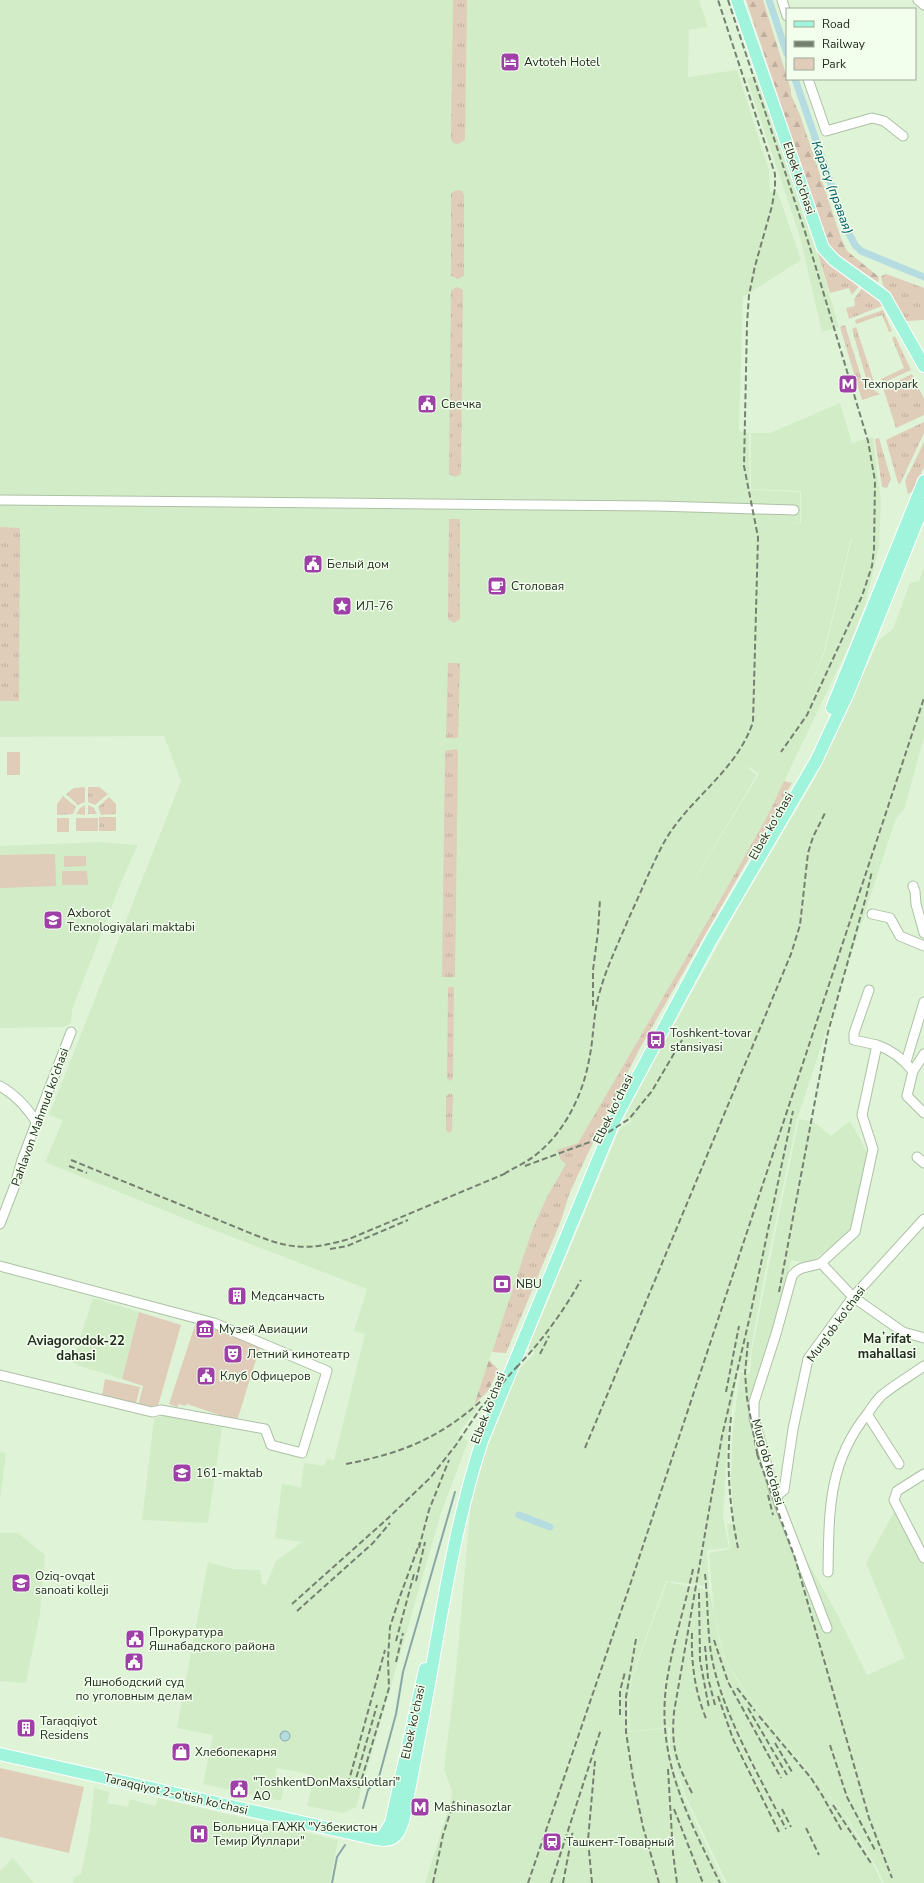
<svg xmlns="http://www.w3.org/2000/svg" width="924" height="1883" font-family="'Nunito Sans',sans-serif">
<style>
.built{fill:#d2ecc8;fill-rule:evenodd}
.grass{fill:url(#grass-tufts)}
.forest{fill:url(#forest-firs)}
.park{fill:#dfccb9}
.water{fill:url(#water-ripples);stroke:#89a7a7}
.lines{fill:none;stroke-linecap:round;stroke-linejoin:round}
.stream{stroke:#89a7a7;stroke-width:2}
.canal{stroke:#b5dce1;stroke-width:7}
.minor-casing{stroke:#adc1a5;stroke-width:11}
.major-casing{stroke:#fff;stroke-width:14}
.minor{stroke:#fff;stroke-width:9}
.major{stroke:#a0f4dc;stroke-width:12}
.rail{stroke:#73816e;stroke-width:2;stroke-dasharray:6 3;stroke-linecap:butt}
.labels{text-anchor:middle;stroke-width:3;stroke-linejoin:round;paint-order:stroke}
.poi-label{font-size:12px;fill:#232b20;stroke:#f2ffed;text-anchor:start}
.street-label{font-size:12px;fill:#232b20;stroke:#f2ffed}
.water-label{font-size:13px;font-style:italic;fill:#005860;stroke:#f2ffed}
.neighbourhood-label{font-size:13px;font-weight:bold;fill:#232b20;stroke:#f2ffed}
</style>
<defs>
<pattern id="grass-tufts" width="24" height="20" patternUnits="userSpaceOnUse"><rect width="24" height="20" fill="#dfccb9"/><path d="M3 7l-1-3M5 7V3M7 7l1-3M15 17l-1-3M17 17v-4M19 17l1-3" fill="none" stroke="#bfaf9f"/></pattern>
<pattern id="forest-firs" width="22" height="20" patternUnits="userSpaceOnUse"><rect width="22" height="20" fill="#dfccb9"/><path d="M5 1l3.5 6h-7zM16 11l3.5 6h-7z" fill="#bfaf9f"/></pattern>
<pattern id="water-ripples" width="26" height="14" patternUnits="userSpaceOnUse"><rect width="26" height="14" fill="#b5dce1"/><path d="M2 4q2-2 4 0t4 0M15 11q2-2 4 0t4 0" fill="none" stroke="#9bbdc1"/></pattern>
</defs>
<rect width="100%" height="100%" fill="#dff4d7"/>
<path class="built" d="M0,0H699L708,27L689,30L688,77L737,70L769,170L770,192L778,193L801,260L743,297L739,431L749,433L750,490L800,492V522L785,524L801,523V491L751,489V433H770L840,403L852,443L873,437L881,501L879,547L865,605L847,650L768,815L724,893L578,1143L557,1150L567,1163L554,1188L498,1334L474,1405L478,1408L458,1434L468,1441L441,1513L356,1807L343,1813L307,1806L314,1776L299,1772L277,1768L275,1781L285,1783L281,1801L203,1784L213,1735L177,1728L208,1562L233,1569L260,1570L262,1584L266,1585L276,1561L302,1542L275,1538L282,1484L301,1487L304,1463L324,1466L327,1459L334,1460L365,1334L354,1331L367,1289L198,1224L45,1162L63,1120L49,1115L181,781L164,736L0,737ZM825,537L852,538L825,651L816,672L802,695L816,671L824,651L851,538ZM748,766L759,774L674,913L757,775L749,770Z
M757,75L821,266L839,327L822,332L800,237L747,79Z
M924,567V737L904,810L896,818L797,1120L768,1258L747,1370H738L728,1434L723,1517L729,1548L707,1550L709,1586L666,1581L631,1679L628,1704L629,1732L668,1728L669,1749L684,1797L724,1883H425L451,1800L452,1792L444,1769L456,1671L471,1502L483,1454L518,1370L535,1353L528,1349L620,1128L632,1121L624,1116L743,900L813,782L879,640L893,629L910,583L919,581Z
M100,842L138,845L122,880L72,1010L71,1023L64,1027L0,1028V846Z
M799,1119L814,1122L831,1136L850,1121L867,1152L865,1172L851,1233L809,1263L791,1260L776,1326L761,1374L751,1373L765,1376L756,1412L776,1493L803,1554L835,1610L867,1675L905,1658L866,1563L896,1508L924,1561V1883H884L873,1861L847,1817L753,1703L730,1668L724,1656L714,1613L709,1553L730,1549L727,1525L735,1522L733,1514L731,1477L733,1429L740,1372L750,1373L752,1350L777,1225Z
M93,1298L139,1312L122,1379L80,1366L72,1362Z
M167,1415L222,1427L208,1523L142,1520L154,1418Z
M0,1452L6,1453L0,1500Z
M0,1533H18L45,1555L40,1614L26,1683L0,1681Z
M667,1582L709,1590L723,1656L736,1679L754,1705L844,1814L872,1862L882,1883H727L685,1795L670,1750V1727L630,1731L629,1703L632,1678Z
M94,1788L110,1792L107,1803L128,1807L130,1799L155,1806L158,1798L338,1840L330,1883H73L74,1877L81,1874L90,1830Z
M13,1858L34,1883H0V1871Z"/>
<path class="grass" d="M453,0H467L465,140L458,144L453,143L451,139Z
M458,190L462,191L464,195V276L458,279L451,276V194L454,191Z
M816,248L828,264L859,286L852,295L849,288L830,293Z
M886,274L924,288V320L906,321L883,285L881,276Z
M457,287L463,290L461,474L455,477L449,474L451,290Z
M862,288L884,305L849,319L846,308L855,306L854,299Z
M883,310L892,331L889,332L882,315L856,324L855,320Z
M845,325L863,383L880,394L862,400L840,327Z
M856,327L874,382H877L878,385L875,386L867,381L852,329Z
M895,336L911,370L883,383L881,379L904,368L892,338Z
M912,374L924,399V415L896,428L883,388Z
M924,422V433L900,484L898,483L886,440Z
M879,438L891,479L887,488L882,487L875,439Z
M924,442V467L913,491L908,494L905,481Z
M449,519H460V619L454,623L448,619Z
M0,527L20,528L19,701H0Z
M448,663H460L458,738H446Z
M456,749L458,751L455,977H442L445,751Z
M784,781L792,783L640,1048L602,1123L570,1192L560,1223L506,1353L492,1352L533,1228L547,1197L566,1164L561,1160L557,1150L578,1143L724,893L768,815Z
M85,787V802L78,805L66,794L74,788Z
M88,787H99L108,794L95,805L88,802Z
M63,796L76,807L73,814L57,815V804Z
M109,797L116,804V814L101,815L98,807Z
M85,805V815L76,814L80,808Z
M88,805L94,808L97,814H88Z
M99,817H116V831H99Z
M57,818H69V832H57Z
M448,987H454L453,1078L450,1081L447,1078Z
M451,1093L453,1096L452,1130L449,1133L446,1130V1096Z"/>
<path class="forest" d="M746,0H763L791,90V95L800,115L841,238L847,251L879,277L878,282L841,258L827,242Z
M489,1360L498,1369L489,1390L474,1405Z"/>
<path class="park" d="M7,752H20V775H7Z
M76,818H98V831H76Z
M55,854L56,886L0,888V855Z
M64,856H86V866L64,867Z
M62,871H87L88,885H62Z
M139,1312L181,1325L158,1406L152,1409L138,1405L143,1386L122,1379Z
M196,1322L216,1327L260,1347L237,1421L187,1404L185,1406L179,1404L177,1407L169,1404Z
M105,1379L140,1387L136,1404L102,1395Z
M0,1768L84,1787L69,1853L0,1837Z"/>
<path class="water" d="M280 1736a5 5 0 1 1 10 0a5 5 0 1 1-10 0Z"/>
<g class="lines">
<path class="stream" d="M363,1808L368,1790L379,1777L396,1714L403,1672L455,1492
M332,1883L337,1857L345,1845"/>
<path class="canal" d="M769,0L787,54
M795,79L846,228L855,245L861,251L924,277
M519,1515L550,1527"/>
<defs>
<path id="minor" d="M782,0L787,16
M918,0L924,5
M808,79L826,131L872,118L884,121L903,136
M0,500L657,506L794,510
M913,886L915,891L916,904L924,933
M872,914L890,918L900,936L924,946
M877,1045C892,1050 903,1059 913,1071L907,1096L924,1113
M906,1062L924,1002
M913,1071L924,1054
M0,1086C16,1095 27,1107 37,1123
M917,1157L924,1163
M0,1224L15,1185L22,1160L71,1032
M821,1263L855,1232L873,1149L862,1115L877,1045L854,1040V1033L869,990
M0,1266L214,1323L327,1371L302,1453L271,1445L265,1429L161,1410L152,1412L0,1375
M867,1414L899,1464
M924,1474L897,1491L894,1500L924,1558
M779,1494L784,1490L793,1429L808,1359L853,1297L924,1219
M828,1572C829,1511 828,1462 868,1413C872,1407 876,1401 881,1396C894,1385 910,1376 924,1366
M827,1628L774,1491L754,1418V1402L776,1334L792,1276C799,1265 810,1268 821,1263L853,1297L903,1332L924,1338"/>
<path id="major" d="M737,0L823,248L834,260L885,297L924,366
M832,708L924,481
M0,1754L376,1839C385,1841 394,1840 399,1831C405,1820 406,1807 408,1796C412,1775 416,1754 420,1733C439,1635 451,1536 482,1441L614,1121L711,940L816,761L848,693L924,504
M376,1839L384,1835L391,1823L425,1669"/>
</defs>
<use href="#minor" class="minor-casing"/>
<use href="#major" class="major-casing"/>
<use href="#minor" class="minor"/>
<use href="#major" class="major"/>
<path class="rail" d="M728,0L807,238L868,441L875,481L874,549L872,566L862,596L807,715L781,752
M593,1006V970L598,932L600,899
M71,1160L255,1235C293,1250 310,1250 349,1239L509,1172
M69,1166L87,1173
M525,1166L598,1139L629,1119L652,1091L682,1040
M504,1174C515,1167 528,1162 538,1153C565,1131 583,1094 589,1060C594,1037 593,1013 600,991C607,966 618,944 628,920C639,896 649,872 661,848C685,800 735,775 753,722L758,537L744,466L747,324L749,295L755,266L772,206L775,188V174L718,0
M330,1249L347,1246L408,1220
M779,1292L828,1032L866,897L872,871
M748,1342L745,1373L747,1398L758,1458
M540,1354L549,1336
M516,1368C542,1341 563,1312 581,1280
M726,1392L739,1326
M731,1417C726,1462 729,1504 738,1548
M585,1448L791,954L800,925L808,853L813,837L825,813
M757,1454L795,1558L869,1818L892,1878
M346,1464C402,1453 438,1439 481,1401
M768,1495L773,1515
M419,1548L429,1510L449,1460
M693,1569C685,1607 671,1649 666,1687C657,1761 689,1819 720,1883
M705,1574C708,1600 707,1627 711,1653C720,1710 760,1777 786,1829
M416,1581L425,1542
M699,1593L700,1660L709,1708
M292,1604L385,1521L430,1478L456,1445L480,1409L520,1363
M297,1611L373,1543L390,1523
M692,1633C691,1664 695,1692 707,1721
M636,1639L626,1697V1732L633,1778L643,1827L659,1883
M714,1640L728,1682L781,1778
M396,1641L414,1574
M705,1646L708,1678L715,1705
M396,1662L403,1633
M737,1688L755,1711
M718,1696L733,1739L779,1832
M748,1708L787,1775
M620,1715V1691L625,1672
M759,1716L811,1778L822,1795L842,1831
M775,1743L792,1772
M830,1745L847,1797L876,1852
M668,1769L673,1853L677,1883
M348,1784L385,1650
M354,1786L377,1705
M359,1788L389,1688L388,1659L390,1627L399,1599L420,1542
M692,1793C676,1762 671,1747 674,1712L722,1436L750,1316L793,1111
M833,1805L871,1863
M674,1809L703,1883
M782,1809L791,1827
M806,1828L819,1855
M433,1883L443,1835L454,1801
M528,1883L629,1588L924,698
M551,1883L601,1729
M563,1883L573,1830
M592,1883L588,1840L595,1761"/>
</g>
<defs>
<symbol id="hotel-square" viewBox="-11 -11 22 22"><rect x="-9" y="-9" width="18" height="18" rx="4" fill="#9f40a8" stroke="#f2ffed"/><path d="M-6-4.5h1.5V1H6V5H4.5V3h-9V5H-6ZM-4 0a1.8 1.8 0 1 1 3.6 0ZM.5 0V-2.5h3Q6-2.5 6 0Z" fill="#fff"/></symbol>
<symbol id="metro-square" viewBox="-11 -11 22 22"><rect x="-9" y="-9" width="18" height="18" rx="4" fill="#9f40a8" stroke="#f2ffed"/><path d="M-5.5 5V-5H-3L0 0L3-5H5.5V5H3V-.5L0 4L-3-.5V5Z" fill="#fff"/></symbol>
<symbol id="civic-square" viewBox="-11 -11 22 22"><rect x="-9" y="-9" width="18" height="18" rx="4" fill="#9f40a8" stroke="#f2ffed"/><path d="M-.6-6.5H3V-4.5H.6V-3L4-1V1h2V6H-6V1h2V-1L-.6-3ZM-1.2 2.5V6h2.4V2.5Z" fill="#fff"/></symbol>
<symbol id="cafe-square" viewBox="-11 -11 22 22"><rect x="-9" y="-9" width="18" height="18" rx="4" fill="#9f40a8" stroke="#f2ffed"/><path d="M-5.5-4.5H6V0H3Q3 3.5 0 3.5H-2.5Q-5.5 3.5-5.5 0ZM3-3.2v2h1.7v-2ZM-6 4.5H4V6H-6Z" fill="#fff"/></symbol>
<symbol id="sight-square" viewBox="-11 -11 22 22"><rect x="-9" y="-9" width="18" height="18" rx="4" fill="#9f40a8" stroke="#f2ffed"/><path d="M0-6L1.8-2.2L6-1.7L2.9 1.2L3.7 5.4L0 3.3L-3.7 5.4L-2.9 1.2L-6-1.7L-1.8-2.2Z" fill="#fff"/></symbol>
<symbol id="university-square" viewBox="-11 -11 22 22"><rect x="-9" y="-9" width="18" height="18" rx="4" fill="#9f40a8" stroke="#f2ffed"/><path d="M0-5L7-2L0 1L-7-2ZM-4 1L0 2.5L4 1V4Q0 6-4 4Z" fill="#fff"/></symbol>
<symbol id="bus-square" viewBox="-11 -11 22 22"><rect x="-9" y="-9" width="18" height="18" rx="4" fill="#9f40a8" stroke="#f2ffed"/><path d="M-5-6H5V4H4V6H2V4H-2V6H-4V4H-5ZM-3.5-4V0h7V-4ZM-3.5 1.2v1.5H-2V1.2ZM2 1.2v1.5H3.5V1.2Z" fill="#fff"/></symbol>
<symbol id="bank-square" viewBox="-11 -11 22 22"><rect x="-9" y="-9" width="18" height="18" rx="4" fill="#9f40a8" stroke="#f2ffed"/><path d="M-6-4H6V4H-6ZM0-2.3a2.3 2.3 0 1 0 0 4.6a2.3 2.3 0 1 0 0-4.6Z" fill="#fff"/></symbol>
<symbol id="building-square" viewBox="-11 -11 22 22"><rect x="-9" y="-9" width="18" height="18" rx="4" fill="#9f40a8" stroke="#f2ffed"/><path d="M-4-6H4V6H1V3H-1V6H-4ZM-2.5-4.3h1.7v1.8h-1.7ZM.8-4.3h1.7v1.8H.8ZM-2.5-1h1.7V.8h-1.7ZM.8-1h1.7V.8H.8Z" fill="#fff"/></symbol>
<symbol id="museum-square" viewBox="-11 -11 22 22"><rect x="-9" y="-9" width="18" height="18" rx="4" fill="#9f40a8" stroke="#f2ffed"/><path d="M0-6L6-3V-2H-6V-3ZM-5-1h2V3h-2ZM-1-1h2V3h-2ZM3-1h2V3H3ZM-6 4H6V6H-6Z" fill="#fff"/></symbol>
<symbol id="theatre-square" viewBox="-11 -11 22 22"><rect x="-9" y="-9" width="18" height="18" rx="4" fill="#9f40a8" stroke="#f2ffed"/><path d="M-5-5.5Q0-4 5-5.5V0Q5 5 0 6Q-5 5-5 0ZM-3.3-2.5H-1v1.5H-3.3ZM1-2.5H3.3v1.5H1ZM-2.8 1Q0 5.5 2.8 1Z" fill="#fff"/></symbol>
<symbol id="school-square" viewBox="-11 -11 22 22"><rect x="-9" y="-9" width="18" height="18" rx="4" fill="#9f40a8" stroke="#f2ffed"/><path d="M0-5L7-2L0 1L-7-2ZM-4 1L0 2.5L4 1V4Q0 6-4 4Z" fill="#fff"/></symbol>
<symbol id="shop-square" viewBox="-11 -11 22 22"><rect x="-9" y="-9" width="18" height="18" rx="4" fill="#9f40a8" stroke="#f2ffed"/><path d="M-5-2.5h2.3a2.7 3.5 0 0 1 5.4 0H5L5.5 6h-11ZM-1.5-2.5h3a1.5 2.3 0 0 0-3 0Z" fill="#fff"/></symbol>
<symbol id="hospital-square" viewBox="-11 -11 22 22"><rect x="-9" y="-9" width="18" height="18" rx="4" fill="#9f40a8" stroke="#f2ffed"/><path d="M-5-5h3v3.5h4V-5h3V5h-3V1.5h-4V5h-3Z" fill="#fff"/></symbol>
<symbol id="station-square" viewBox="-11 -11 22 22"><rect x="-9" y="-9" width="18" height="18" rx="4" fill="#9f40a8" stroke="#f2ffed"/><path d="M-3-6H3Q5-6 5-4V2Q5 4 3 4L4.5 6H3L1.5 4h-3L-3 6H-4.5L-3 4Q-5 4-5 2V-4Q-5-6-3-6ZM-3.5-4v3h7v-3ZM-3.5 1v1.5H-2V1ZM2 1v1.5H3.5V1Z" fill="#fff"/></symbol>
</defs>
<g fill-rule="evenodd">
<use href="#hotel-square" x="499" y="51" width="22" height="22"/>
<use href="#metro-square" x="837" y="373" width="22" height="22"/>
<use href="#civic-square" x="416" y="393" width="22" height="22"/>
<use href="#civic-square" x="302" y="553" width="22" height="22"/>
<use href="#cafe-square" x="486" y="575" width="22" height="22"/>
<use href="#sight-square" x="331" y="595" width="22" height="22"/>
<use href="#university-square" x="42" y="909" width="22" height="22"/>
<use href="#bus-square" x="645" y="1029" width="22" height="22"/>
<use href="#bank-square" x="491" y="1273" width="22" height="22"/>
<use href="#building-square" x="226" y="1285" width="22" height="22"/>
<use href="#museum-square" x="194" y="1318" width="22" height="22"/>
<use href="#theatre-square" x="222" y="1343" width="22" height="22"/>
<use href="#civic-square" x="195" y="1365" width="22" height="22"/>
<use href="#school-square" x="171" y="1462" width="22" height="22"/>
<use href="#university-square" x="10" y="1572" width="22" height="22"/>
<use href="#civic-square" x="124" y="1628" width="22" height="22"/>
<use href="#civic-square" x="123" y="1651" width="22" height="22"/>
<use href="#building-square" x="15" y="1717" width="22" height="22"/>
<use href="#shop-square" x="170" y="1741" width="22" height="22"/>
<use href="#civic-square" x="228" y="1778" width="22" height="22"/>
<use href="#metro-square" x="409" y="1796" width="22" height="22"/>
<use href="#hospital-square" x="188" y="1823" width="22" height="22"/>
<use href="#station-square" x="541" y="1831" width="22" height="22"/>
</g>
<g class="labels">
<g class="poi-label">
<text x="524" y="66">Avtoteh Hotel</text>
<text x="862" y="388">Texnopark</text>
<text x="441" y="408">Свечка</text>
<text x="327" y="568">Белый дом</text>
<text x="511" y="590">Столовая</text>
<text x="356" y="610">ИЛ-76</text>
<text x="67" y="917">Axborot<tspan x="67" dy="14">Texnologiyalari maktabi</tspan></text>
<text x="670" y="1037">Toshkent-tovar<tspan x="670" dy="14">stansiyasi</tspan></text>
<text x="516" y="1288">NBU</text>
<text x="251" y="1300">Медсанчасть</text>
<text x="219" y="1333">Музей Авиации</text>
<text x="247" y="1358">Летний кинотеатр</text>
<text x="220" y="1380">Клуб Офицеров</text>
<text x="196" y="1477">161-maktab</text>
<text x="35" y="1580">Oziq-ovqat<tspan x="35" dy="14">sanoati kolleji</tspan></text>
<text x="149" y="1636">Прокуратура<tspan x="149" dy="14">Яшнабадского района</tspan></text>
<text x="134" y="1686" text-anchor="middle">Яшнободский суд<tspan x="134" dy="14">по уголовным делам</tspan></text>
<text x="40" y="1725">Taraqqiyot<tspan x="40" dy="14">Residens</tspan></text>
<text x="195" y="1756">Хлебопекарня</text>
<text x="253" y="1786">"ToshkentDonMaxsulotlari"<tspan x="253" dy="14">AO</tspan></text>
<text x="434" y="1811">Mashinasozlar</text>
<text x="213" y="1831">Больница ГАЖК "Узбекистон<tspan x="213" dy="14">Темир Йуллари"</tspan></text>
<text x="566" y="1846">Ташкент-Товарный</text>
</g>
<g class="street-label">
<text transform="translate(799 178) rotate(71)" y="4">Elbek ko'chasi</text>
<text transform="translate(771 826) rotate(-60)" y="4">Elbek ko'chasi</text>
<text transform="translate(613 1109) rotate(-64)" y="4">Elbek ko'chasi</text>
<text transform="translate(40 1117) rotate(-70)" y="4">Pahlavon Mahmud ko'chasi</text>
<text transform="translate(836 1324) rotate(-54)" y="4">Murg'ob ko'chasi</text>
<text transform="translate(488 1408) rotate(-69)" y="4">Elbek ko'chasi</text>
<text transform="translate(768 1462) rotate(74)" y="4">Murg’ob ko’chasi</text>
<text transform="translate(413 1722) rotate(-78)" y="4">Elbek ko'chasi</text>
<text transform="translate(176 1794) rotate(13)" y="4">Taraqqiyot 2-o'tish ko'chasi</text>
</g>
<g class="water-label">
<text transform="translate(833 187) rotate(70)" y="5">Карасу (правая)</text>
</g>
<g class="neighbourhood-label">
<text x="887" y="1343">Maʼrifat<tspan x="887" dy="15">mahallasi</tspan></text>
<text x="76" y="1345">Aviagorodok-22<tspan x="76" dy="15">dahasi</tspan></text>
</g>
</g>
<rect x="786" y="8" width="130" height="72" fill="#f2ffed" stroke="#9faa9b"/>
<rect x="794" y="21" width="20" height="6" fill="#a0f4dc" stroke="#9faa9b"/>
<text x="822" y="28" font-size="12" fill="#232b20">Road</text>
<rect x="794" y="41" width="20" height="6" fill="#73816e" stroke="#9faa9b"/>
<text x="822" y="48" font-size="12" fill="#232b20">Railway</text>
<rect x="794" y="58" width="20" height="12" fill="#dfccb9" stroke="#9faa9b"/>
<text x="822" y="68" font-size="12" fill="#232b20">Park</text>
</svg>
